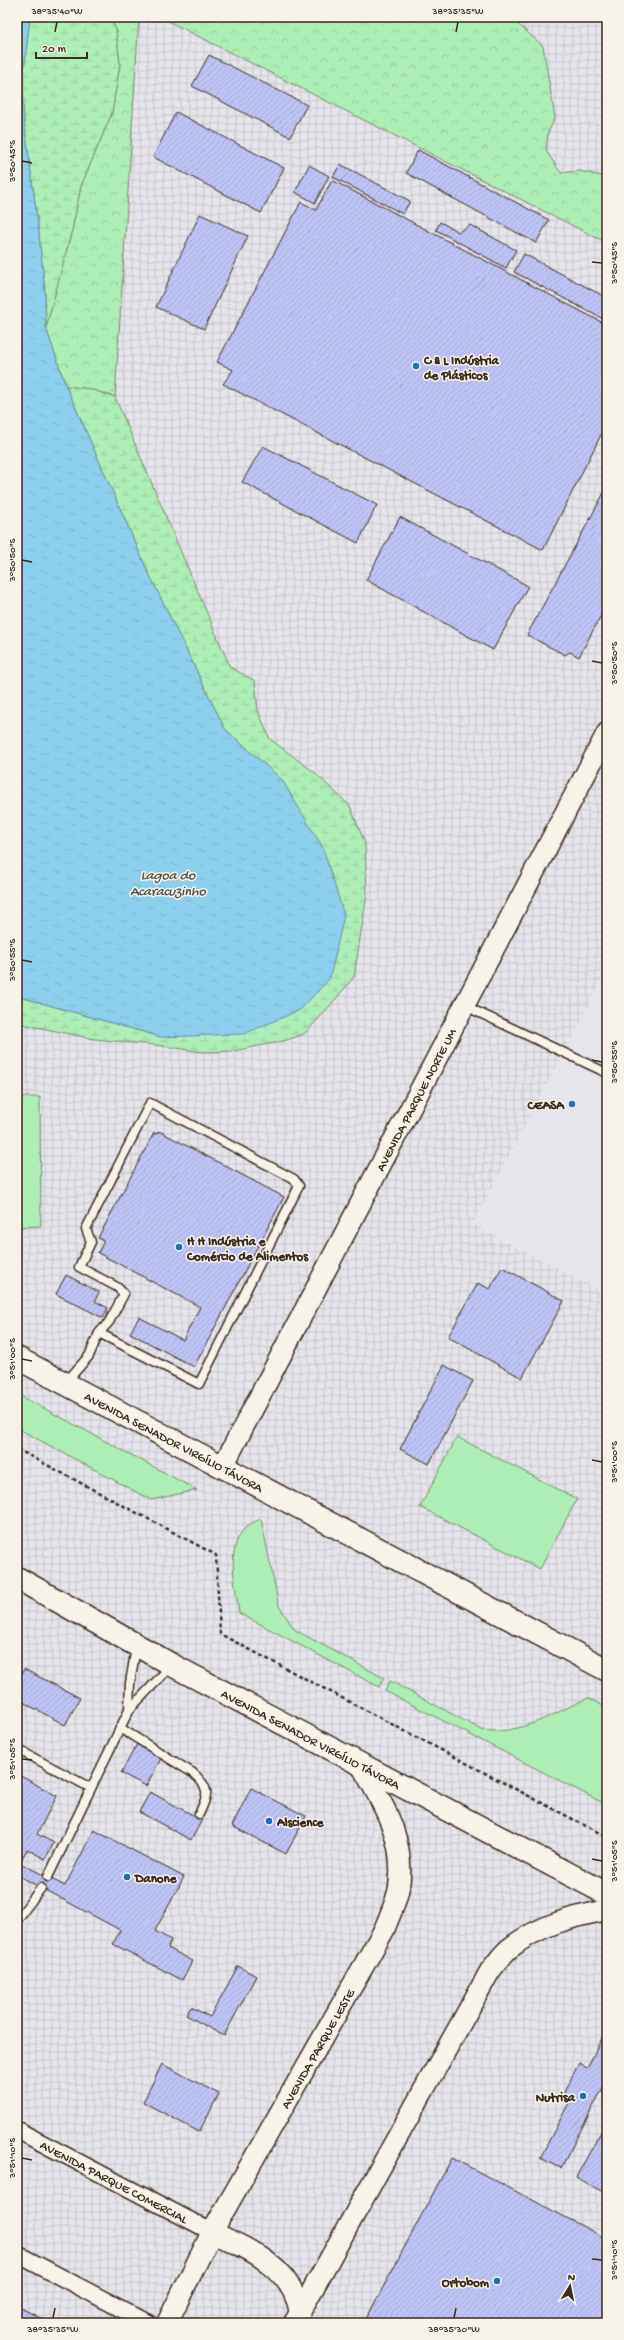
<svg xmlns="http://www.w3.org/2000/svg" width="624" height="2340" viewBox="0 0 624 2340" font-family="'Gochi Hand',sans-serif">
<defs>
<pattern id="industrial-grid" width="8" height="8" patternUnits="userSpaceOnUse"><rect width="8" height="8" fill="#e6e5ec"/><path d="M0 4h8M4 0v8" fill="none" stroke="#c6c5ca"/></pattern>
<pattern id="forest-crowns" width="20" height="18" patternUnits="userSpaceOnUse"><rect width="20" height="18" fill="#aeeeb7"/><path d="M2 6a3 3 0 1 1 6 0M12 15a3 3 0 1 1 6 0" fill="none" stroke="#97cc9d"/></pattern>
<pattern id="wetland-marsh" width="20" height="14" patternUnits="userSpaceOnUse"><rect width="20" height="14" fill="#aeeeb7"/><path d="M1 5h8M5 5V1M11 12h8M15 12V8" fill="none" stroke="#97cc9d"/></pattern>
<pattern id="water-ripples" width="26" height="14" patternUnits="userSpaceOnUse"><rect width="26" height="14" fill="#8ccfed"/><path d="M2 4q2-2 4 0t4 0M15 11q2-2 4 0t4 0" fill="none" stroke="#7ab2cb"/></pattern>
<pattern id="building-hatch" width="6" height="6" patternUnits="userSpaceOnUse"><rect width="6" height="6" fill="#bdc3f4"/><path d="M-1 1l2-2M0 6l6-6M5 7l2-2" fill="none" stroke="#a3a8d1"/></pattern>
</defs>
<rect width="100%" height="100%" fill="#f7f3e8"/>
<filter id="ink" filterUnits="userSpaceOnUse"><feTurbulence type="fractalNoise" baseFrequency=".025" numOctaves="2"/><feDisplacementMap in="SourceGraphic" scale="8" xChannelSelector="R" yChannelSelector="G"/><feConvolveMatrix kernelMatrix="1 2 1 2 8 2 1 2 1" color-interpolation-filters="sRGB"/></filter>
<g filter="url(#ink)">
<polygon fill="#e6e5ec" points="601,982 607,985 607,1294 473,1224"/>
<polygon fill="url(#industrial-grid)" points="17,17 607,17 607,985 601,983 473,1224 607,1294 607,2323 17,2323"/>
<g fill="#aeeeb7" stroke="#748c6a">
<polygon points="17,1097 40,1097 41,1226 17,1227"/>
<polygon points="17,1394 197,1490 151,1500 17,1428"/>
<polygon points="457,1437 577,1499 540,1569 420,1507"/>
<path d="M261,1519L279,1606L295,1630L384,1678L379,1687L239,1613C236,1587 225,1549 245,1528C249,1524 256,1521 261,1519Z"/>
<path d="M390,1681L482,1730C520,1736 554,1713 588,1698L607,1708V1805L385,1691Z"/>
</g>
<g fill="url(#forest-crowns)" stroke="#748c6a">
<polygon points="110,17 139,17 115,397 89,389 66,386 46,328 72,230 81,186 112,113 120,63 116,30"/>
<polygon points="160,17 510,17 543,46 555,118 548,133 546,151 561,173 579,171 607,177 607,243"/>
</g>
<g fill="url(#wetland-marsh)" stroke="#748c6a">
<polygon points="30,17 110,17 116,30 120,64 112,113 81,186 72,230 46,328 45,292 38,225 23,113 23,78"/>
<polygon points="66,386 89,389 115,397 230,667 255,681 258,711 270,739 314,772 350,806 365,843 367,894 354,977 323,1014 304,1034 284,1041 233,1051 203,1052 156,1045 94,1039 17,1023 17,996 161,1037 282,780 225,729 149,574"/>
</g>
<polygon fill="url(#water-ripples)" stroke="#6c8d9a" points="17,17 30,17 23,78 23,113 38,225 45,292 46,328 66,386 149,574 225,729 282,780 323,848 344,915 330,978 300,1010 244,1034 161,1037 17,996"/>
<g fill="url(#building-hatch)" stroke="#3b2a1e">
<polygon points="209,55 307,105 290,137 192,86"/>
<polygon points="176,112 284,168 261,213 153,157"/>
<polygon points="418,150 549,220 536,243 406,173"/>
<polygon points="340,164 410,201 403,214 333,177"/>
<polygon points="309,165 329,176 315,203 295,192"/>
<polygon points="332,180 607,325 607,423 543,550 223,384 233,370 217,362 301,202 316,210"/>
<polygon points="200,214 248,236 204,329 156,307"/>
<polygon points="440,222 459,232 470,225 516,250 506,268 436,230"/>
<polygon points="524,254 607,298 607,321 514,272"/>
<polygon points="263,446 377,505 358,543 242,482"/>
<polygon points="606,489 607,604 579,657 570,652 565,655 527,635"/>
<polygon points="400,517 528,586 493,650 366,580"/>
<polygon points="159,1131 284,1197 194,1367 130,1333 139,1317 183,1340 200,1307 98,1253 104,1241 98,1238 154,1133 157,1134"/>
<polygon points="502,1267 564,1301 522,1378 448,1337 478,1283 490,1289"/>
<polygon points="66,1275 99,1292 95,1301 108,1308 103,1318 56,1294"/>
<polygon points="444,1365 473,1381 429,1464 400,1449"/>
<polygon points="24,1669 80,1698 65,1725 17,1699 17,1682"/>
<polygon points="137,1744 162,1757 146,1786 121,1773"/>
<polygon points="17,1774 57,1796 37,1834 54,1843 45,1859 27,1849 20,1863 65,1886 94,1830 184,1877 155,1931 171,1940 168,1948 193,1961 182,1980 113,1944 120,1930 17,1875"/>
<polygon points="251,1788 306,1816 286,1854 232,1826"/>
<polygon points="150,1792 202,1820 191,1840 139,1812"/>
<polygon points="238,1966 256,1976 224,2036 186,2015 191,2007 210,2017"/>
<polygon points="607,2028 607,2080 561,2168 540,2158 571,2099 563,2094 579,2063 587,2068"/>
<polygon points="162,2064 219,2094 199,2132 143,2102"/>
<polygon points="607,2121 607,2183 603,2192 576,2177"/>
<polygon points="452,2158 607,2239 607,2323 364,2323"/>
<polygon points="17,2306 50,2323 17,2323"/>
</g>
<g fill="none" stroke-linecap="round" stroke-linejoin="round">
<g stroke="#3b2a1e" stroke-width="11">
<g id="service">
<polyline points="465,1006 607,1073"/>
<polyline points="66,1382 89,1356 99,1333 109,1322 124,1294 117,1287 79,1267 91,1242 86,1229 150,1103 294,1179 299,1186 199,1384 99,1333"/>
<polyline points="129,1710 130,1683 136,1647"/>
<path d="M120,1728L193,1773C210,1788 209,1794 199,1814"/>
<polyline points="17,1749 91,1788"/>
<polyline points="48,1877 129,1710 171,1666"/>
<polyline points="17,1920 41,1888"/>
</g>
</g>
<g stroke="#3b2a1e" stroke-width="19">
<g id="minor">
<path id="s1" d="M17,2130L212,2232"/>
<polyline points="17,2254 148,2323"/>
</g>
</g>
<g stroke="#3b2a1e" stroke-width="23">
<g id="tertiary">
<path id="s2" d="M223,1466L607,733"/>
<path d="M212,2232C249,2249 293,2268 300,2313"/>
<path id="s3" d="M167,2323L212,2232L384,1930C389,1917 397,1901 399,1887C406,1840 383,1804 361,1765"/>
<path d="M294,2323L490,1971C496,1964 502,1954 510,1948C539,1925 572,1917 607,1910"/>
</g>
</g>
<g stroke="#3b2a1e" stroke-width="25">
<g id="secondary">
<path id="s4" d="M17,1358L607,1670"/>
<path id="s5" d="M17,1578L172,1665L607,1894"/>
</g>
</g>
<polyline stroke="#3b2a1e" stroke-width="2.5" stroke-dasharray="4 3" stroke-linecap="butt" points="17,1449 216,1555 220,1634 607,1837"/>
<use href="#service" stroke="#f7f3e8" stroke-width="8"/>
<use href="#minor" stroke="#f7f3e8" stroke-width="16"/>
<use href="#tertiary" stroke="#f7f3e8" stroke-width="20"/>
<use href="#secondary" stroke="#f7f3e8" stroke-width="22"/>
</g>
</g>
<path fill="none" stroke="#3b2a1e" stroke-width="1.5" d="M55,32L57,22M456,32L458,22M22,161L32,163M592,262L602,263M22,560L32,562M592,661L602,663M22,960L32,962M592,1060L602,1062M22,1359L32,1361M592,1460L602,1462M22,1759L32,1760M592,1859L602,1861M22,2158L32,2160M592,2259L602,2260M53,2318L55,2308M454,2318L456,2308"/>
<g fill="#1f6fb2" stroke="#f7f3e8" stroke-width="1.5">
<circle cx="416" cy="366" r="4"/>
<circle cx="572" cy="1104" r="4"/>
<circle cx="179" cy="1247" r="4"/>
<circle cx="269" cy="1821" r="4"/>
<circle cx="127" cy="1877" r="4"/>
<circle cx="583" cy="2096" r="4"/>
<circle cx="497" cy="2281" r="4"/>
</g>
<g text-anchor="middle" stroke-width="3" stroke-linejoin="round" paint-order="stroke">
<g font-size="13" font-weight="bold" fill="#3b2a1e" stroke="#f7f3e8" text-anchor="start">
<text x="424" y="364">C &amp; L Indústria<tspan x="424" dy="15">de Plásticos</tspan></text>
<text x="564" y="1109" text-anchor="end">CEASA</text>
<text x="187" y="1245">H H Indústria e<tspan x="187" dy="15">Comércio de Alimentos</tspan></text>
<text x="277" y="1826">Alscience</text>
<text x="135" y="1882">Danone</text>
<text x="575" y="2101" text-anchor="end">Nutrisa</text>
<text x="489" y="2286" text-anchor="end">Ortobom</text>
</g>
<g font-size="13" fill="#3b2a1e" stroke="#f7f3e8">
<text dy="5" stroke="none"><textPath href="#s2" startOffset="414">AVENIDA PARQUE NORTE UM</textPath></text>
<text dy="5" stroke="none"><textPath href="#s4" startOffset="178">AVENIDA SENADOR VIRGÍLIO TÁVORA</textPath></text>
<text dy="5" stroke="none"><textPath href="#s5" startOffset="335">AVENIDA SENADOR VIRGÍLIO TÁVORA</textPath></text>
<text dy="5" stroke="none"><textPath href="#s3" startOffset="313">AVENIDA PARQUE LESTE</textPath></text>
<text dy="5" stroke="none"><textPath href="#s1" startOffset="110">AVENIDA PARQUE COMERCIAL</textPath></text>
</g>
<g font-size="14" font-style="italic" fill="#4f5352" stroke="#f7f3e8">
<text x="168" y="879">Lagoa do<tspan x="168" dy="16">Acaracuzinho</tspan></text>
</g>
</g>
<rect width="624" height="2340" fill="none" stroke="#f7f3e8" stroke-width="44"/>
<g transform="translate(570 2286) rotate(10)" stroke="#f7f3e8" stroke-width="3" paint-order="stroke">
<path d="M0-3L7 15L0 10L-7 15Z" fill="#3b2a1e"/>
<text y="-6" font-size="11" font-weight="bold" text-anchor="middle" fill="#3b2a1e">N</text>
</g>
<path d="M36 52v6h51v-6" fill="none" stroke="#3b2a1e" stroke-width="2"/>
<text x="42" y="52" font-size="12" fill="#3b2a1e" stroke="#f7f3e8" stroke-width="3" paint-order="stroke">20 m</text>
<rect x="22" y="22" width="580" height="2296" fill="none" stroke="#3b2a1e" stroke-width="1.5"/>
<g font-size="10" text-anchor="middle" fill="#3b2a1e">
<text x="57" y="14">38°35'40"W</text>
<text x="458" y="14">38°35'35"W</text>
<text transform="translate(11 161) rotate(-90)" y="4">3°50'45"S</text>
<text transform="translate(613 263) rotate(-90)" y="4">3°50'45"S</text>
<text transform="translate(11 560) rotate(-90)" y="4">3°50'50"S</text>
<text transform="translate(613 663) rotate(-90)" y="4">3°50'50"S</text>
<text transform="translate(11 960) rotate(-90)" y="4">3°50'55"S</text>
<text transform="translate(613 1062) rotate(-90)" y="4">3°50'55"S</text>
<text transform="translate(11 1359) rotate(-90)" y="4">3°51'00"S</text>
<text transform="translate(613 1462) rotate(-90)" y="4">3°51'00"S</text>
<text transform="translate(11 1759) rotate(-90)" y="4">3°51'05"S</text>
<text transform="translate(613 1861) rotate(-90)" y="4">3°51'05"S</text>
<text transform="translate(11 2158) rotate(-90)" y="4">3°51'10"S</text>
<text transform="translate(613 2260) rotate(-90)" y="4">3°51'10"S</text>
<text x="53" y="2332">38°35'35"W</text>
<text x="454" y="2332">38°35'30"W</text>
</g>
</svg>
